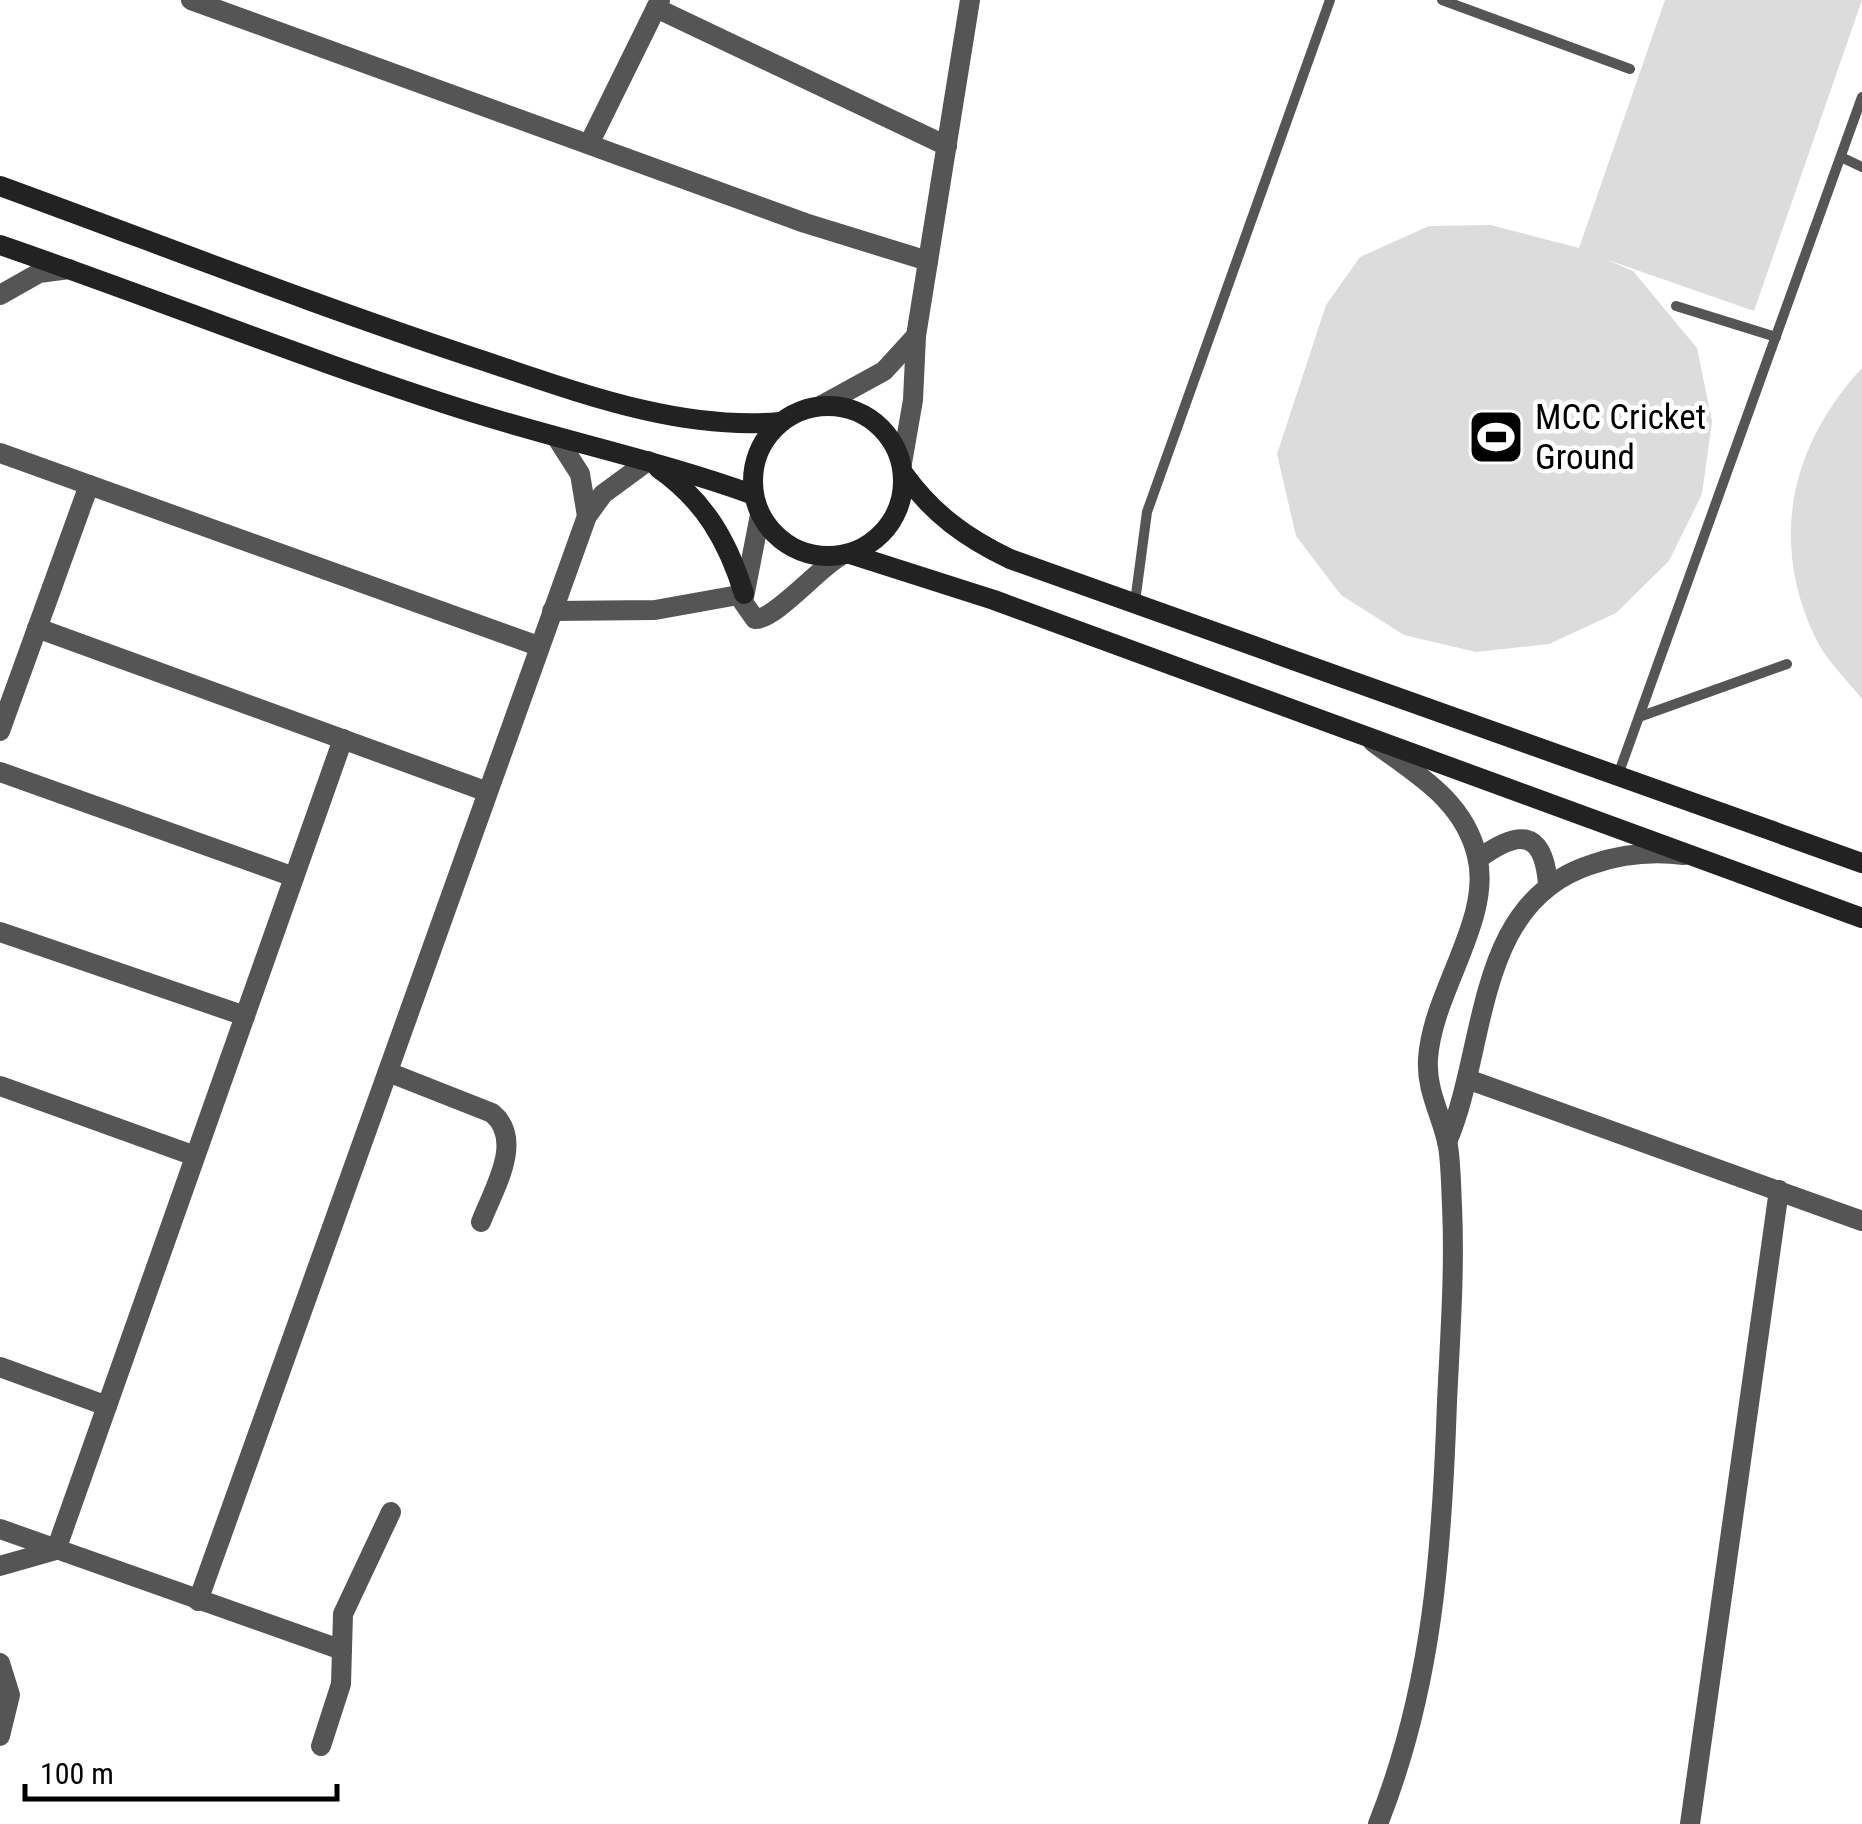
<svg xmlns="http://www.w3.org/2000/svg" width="1862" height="1824" viewBox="0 0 1862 1824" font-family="'Roboto Condensed',sans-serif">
<rect width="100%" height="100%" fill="#fff"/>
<g fill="#dcdcdc">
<polygon points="1665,0 1862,0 1754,311 1605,259 1633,271 1697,348 1712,421 1702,494 1669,561 1616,613 1549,644 1476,652 1404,635 1341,595 1296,536 1277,454 1326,305 1360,257 1429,226 1491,225 1579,248"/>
<path d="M1862,368V699C1847,680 1825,659 1815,637C1769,540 1791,445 1862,368Z"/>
</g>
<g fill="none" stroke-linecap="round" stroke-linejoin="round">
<g stroke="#555" stroke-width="10">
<polyline points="1442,0 1630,69"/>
<polyline points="1841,157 1862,167"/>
<polyline points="1676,306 1776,337"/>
<polyline points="1135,602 1147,512 1330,0"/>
<polyline points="1639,717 1787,664"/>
<polyline points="1618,775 1862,97"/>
</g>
<g stroke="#555" stroke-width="20">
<polyline points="191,0 805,223 928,261"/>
<polyline points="656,8 947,146"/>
<polyline points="589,144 660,0"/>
<polyline points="0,295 39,273 69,269"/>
<polyline points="822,405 884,371 916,336"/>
<polyline points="557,438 580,474 587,516"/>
<polyline points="0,453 538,646"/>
<polyline points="902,463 913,400 916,336 970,0"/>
<path d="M760,515L743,602L755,619C774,620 817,570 839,557"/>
<polyline points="552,611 655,610 744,594"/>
<polyline points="37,628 485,791"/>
<polyline points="0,731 89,485"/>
<path d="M1373,742C1416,774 1464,800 1477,856C1493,919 1432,992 1428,1059C1426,1092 1442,1115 1448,1146C1451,1165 1451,1186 1452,1206C1455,1271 1450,1337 1447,1402C1442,1549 1433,1686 1378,1824"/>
<polyline points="0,772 294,877"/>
<path d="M1478,859C1517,831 1543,827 1548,884"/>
<polyline points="0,932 245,1016"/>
<path d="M388,1072L492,1113C525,1140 493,1190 481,1222"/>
<polyline points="1467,1079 1862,1221"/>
<polyline points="0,1086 195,1156"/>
<path d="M1447,1142C1488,1047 1473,901 1593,864C1622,854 1653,851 1684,855"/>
<polyline points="0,1367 107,1406"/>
<polyline points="0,1529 342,1650"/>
<polyline points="0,1566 56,1550 343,739"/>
<polyline points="198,1601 587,516 603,494 648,461"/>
<polyline points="0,1663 10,1695 0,1736"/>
<polyline points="321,1746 341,1684 343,1614 391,1512"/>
<polyline points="1690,1824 1779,1190"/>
</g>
<g stroke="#222" stroke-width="20">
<path d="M0,186C159,244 317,306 478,359C575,391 677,431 780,422"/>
<path d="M0,245C157,299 310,361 468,411C563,441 660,461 754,495"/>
<circle cx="828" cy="481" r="75"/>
<path d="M658,468C704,500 728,541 744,594"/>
<path d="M904,474C933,514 966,538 1010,559L1862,863"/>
<polyline points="850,554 994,600 1862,918"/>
</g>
</g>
<defs>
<g id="stadium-square" transform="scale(2.875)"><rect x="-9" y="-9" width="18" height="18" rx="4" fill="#000" stroke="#fff"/><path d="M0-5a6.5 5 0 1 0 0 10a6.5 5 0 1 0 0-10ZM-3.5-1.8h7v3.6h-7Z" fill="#fff"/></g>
</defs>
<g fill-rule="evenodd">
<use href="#stadium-square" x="1496" y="437"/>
</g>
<g text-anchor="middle" stroke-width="9" stroke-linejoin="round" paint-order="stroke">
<g font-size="35" fill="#000" stroke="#fff" text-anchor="start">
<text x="1535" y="429">MCC Cricket<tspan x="1535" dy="40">Ground</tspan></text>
</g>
</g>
<path d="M25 1784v15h312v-15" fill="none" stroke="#000000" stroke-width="5"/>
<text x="40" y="1784" font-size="30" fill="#000000" stroke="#ffffff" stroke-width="8" paint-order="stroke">100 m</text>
</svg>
